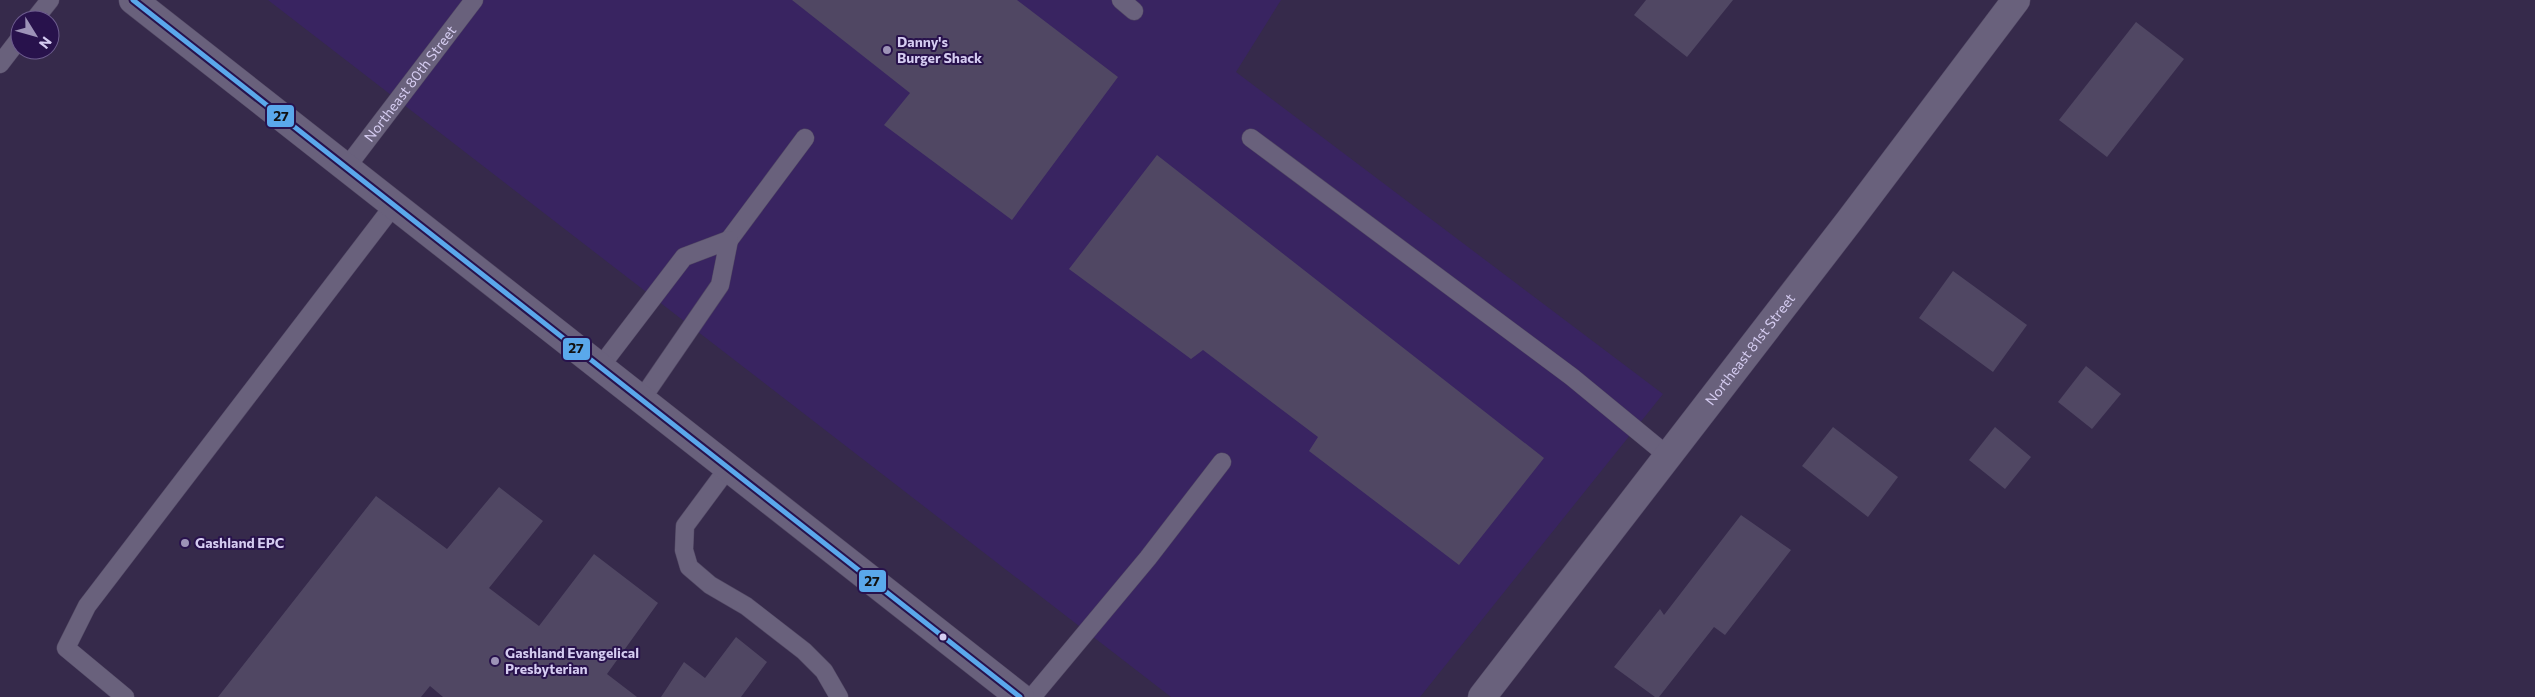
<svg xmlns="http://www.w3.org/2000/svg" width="2535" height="697" viewBox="0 0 2535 697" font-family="Commissioner,sans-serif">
<rect width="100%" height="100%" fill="#362a4b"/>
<polygon fill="#392461" points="268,0 1281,0 1236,72 1663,394 1420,697 1171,697"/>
<g fill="#504763">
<polygon points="792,0 1017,0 1118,77 1012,220 884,125 910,93"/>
<polygon points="1646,0 1733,0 1687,57 1634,15"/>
<polygon points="2136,22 2184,59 2107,157 2059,120"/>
<polygon points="1157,155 1544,458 1459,565 1309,451 1318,437 1203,350 1191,359 1069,269"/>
<polygon points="1953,271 2027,325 1993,372 1919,318"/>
<polygon points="2086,366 2121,394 2092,429 2058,402"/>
<polygon points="1833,427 1898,477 1868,517 1802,466"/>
<polygon points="1995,427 2031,457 2005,489 1969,460"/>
<polygon points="499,487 543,521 489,588 539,626 594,554 658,603 607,674 637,697 443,697 430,686 421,697 218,697 376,496 447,549"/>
<polygon points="1741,515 1791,550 1725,635 1714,627 1659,697 1655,697 1614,667 1660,609 1664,615"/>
<polygon points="736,637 767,662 741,697 661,697 684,662 705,678"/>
</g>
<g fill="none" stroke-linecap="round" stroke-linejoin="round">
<g stroke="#524864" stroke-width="19">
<g id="lane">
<polyline points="1121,0 1134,11"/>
<polyline points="34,20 50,0"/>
<polyline points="0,64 20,38"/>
<polyline points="1251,138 1572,377 1668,456"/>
<path id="s1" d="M346,168L474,0"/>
<polyline points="729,240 805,138"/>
<polyline points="600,367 684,257 729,240 720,285 641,400"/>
<polyline points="728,468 685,526 684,550 689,567 710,585 746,606 804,651 824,671 839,697"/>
<polyline points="125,697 66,648 87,606 394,205"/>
<polyline points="1032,697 1148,558 1222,462"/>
</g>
</g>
<g stroke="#524864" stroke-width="29">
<g id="street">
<path id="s2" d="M1482,697L1850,220L2016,0"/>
</g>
</g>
<g stroke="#524864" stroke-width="29">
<polyline id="secondary" points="133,0 1020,697"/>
</g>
<use href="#lane" stroke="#69617c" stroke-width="18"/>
<use href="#street" stroke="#69617c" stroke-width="28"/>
<use href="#secondary" stroke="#69617c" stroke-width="28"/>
<g stroke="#28124c" stroke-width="9">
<polyline id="bus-1" points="133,0 1020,697"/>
</g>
<use href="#bus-1" stroke="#5aa8eb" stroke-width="5"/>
</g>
<g fill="#9d93b7" stroke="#28124c" stroke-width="2">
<circle cx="887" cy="50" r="5"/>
<circle cx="185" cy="543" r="5"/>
<circle cx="495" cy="661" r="5"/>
</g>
<circle fill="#d5ccf1" stroke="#28124c" stroke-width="2" cx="943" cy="637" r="4.5"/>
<g text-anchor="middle" stroke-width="4" stroke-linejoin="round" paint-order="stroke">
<g font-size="14" font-weight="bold" fill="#d5ccf1" stroke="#28124c" text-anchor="start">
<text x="897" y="47">Danny's<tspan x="897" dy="16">Burger Shack</tspan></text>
<text x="195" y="548">Gashland EPC</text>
<text x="505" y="658">Gashland Evangelical<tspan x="505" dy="16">Presbyterian</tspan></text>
</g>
<g font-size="14" fill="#d5ccf1" stroke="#28124c">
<text dy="5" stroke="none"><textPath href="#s1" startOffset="106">Northeast 80th Street</textPath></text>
<text dy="5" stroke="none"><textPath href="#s2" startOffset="439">Northeast 81st Street</textPath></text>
</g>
</g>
<g stroke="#28124c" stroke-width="2">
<rect x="266" y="104" width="29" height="24" rx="5" fill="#5aa8eb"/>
<rect x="562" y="337" width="29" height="24" rx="5" fill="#5aa8eb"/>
<rect x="858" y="569" width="29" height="24" rx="5" fill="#5aa8eb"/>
</g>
<g font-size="14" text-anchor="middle" font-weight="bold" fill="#111">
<text x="281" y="121">27</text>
<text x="576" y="353">27</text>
<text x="872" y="586">27</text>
</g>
<g transform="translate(35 35) rotate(127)"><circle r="24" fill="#28124c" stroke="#6d5c8e"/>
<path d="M0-4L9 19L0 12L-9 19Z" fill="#9d93b7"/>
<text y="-8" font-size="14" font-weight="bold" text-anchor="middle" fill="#d5ccf1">N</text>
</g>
</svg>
